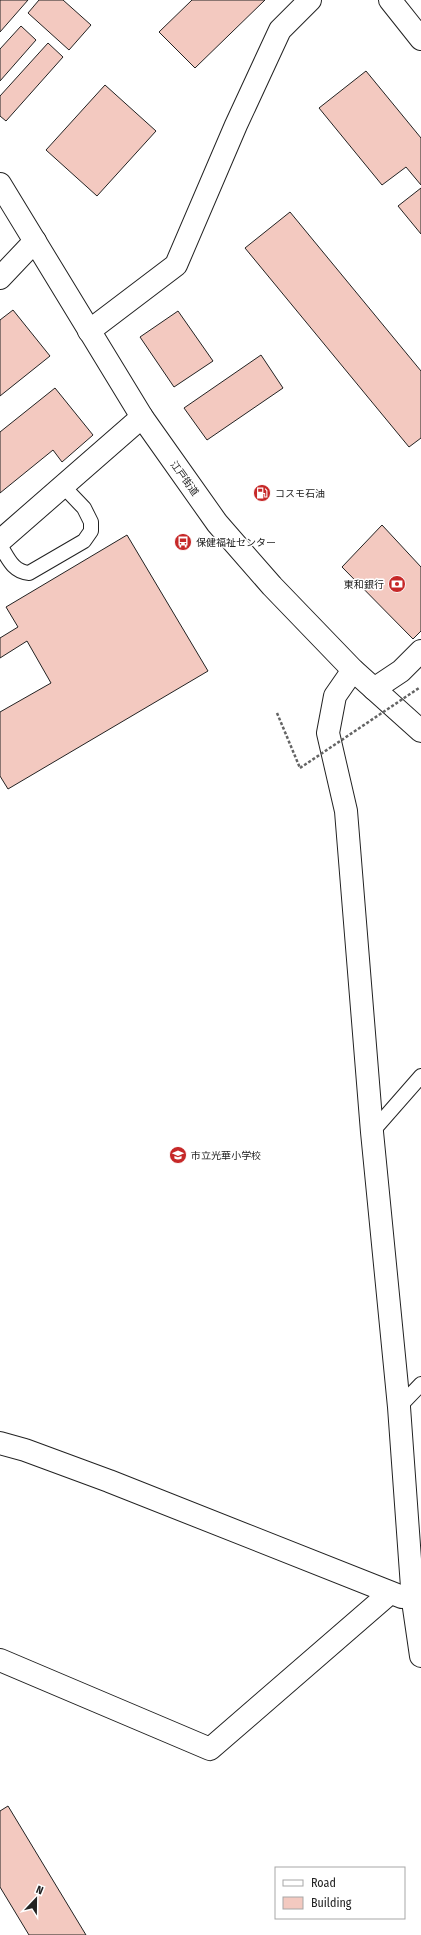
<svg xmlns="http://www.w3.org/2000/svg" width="421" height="1935" viewBox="0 0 421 1935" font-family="'Fira Sans Condensed','Noto Sans JP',sans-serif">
<rect width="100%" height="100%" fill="#fff"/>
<g fill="#f3c9c0" stroke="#222">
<polygon points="0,0 28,0 0,32"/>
<polygon points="39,0 63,0 91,25 69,50 28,13"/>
<polygon points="192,0 265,0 195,68 159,32"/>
<polygon points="21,26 36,40 0,81 0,49"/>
<polygon points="48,43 63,57 6,121 0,116 0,96"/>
<polygon points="366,71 421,138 421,185 406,167 382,185 319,108"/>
<polygon points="105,85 156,131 97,196 46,150"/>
<polygon points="421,188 421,234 398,206"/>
<polygon points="290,212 421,371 421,438 409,447 245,248"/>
<polygon points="13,310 50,356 0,396 0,320"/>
<polygon points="178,311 213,361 174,387 140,337"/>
<polygon points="261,355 283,388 207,440 184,408"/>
<polygon points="55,388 93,435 62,462 53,450 0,493 0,432"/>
<polygon points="382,525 421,567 421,631 413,639 342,567"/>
<polygon points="127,535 208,671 8,789 0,776 0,712 51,683 27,641 0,658 0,638 18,627 6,607"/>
<polygon points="8,1806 86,1935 29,1935 0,1887 0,1811"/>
</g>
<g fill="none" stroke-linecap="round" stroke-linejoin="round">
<g stroke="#222" stroke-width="16">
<g id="service">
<path d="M0,545C8,558 13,572 29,573L84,541L91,531V522L84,508L63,486"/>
<polyline points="372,1132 421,1076"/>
<polyline points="399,1407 421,1384"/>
</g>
</g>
<g stroke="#222" stroke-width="24">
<g id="minor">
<polyline points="390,0 421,39"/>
<polyline points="0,278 35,241"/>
<polyline points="89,331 176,265 236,125 280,30 310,0"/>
<polyline points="0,541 142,417"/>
<polyline points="374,689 401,671 421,651"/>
<polyline points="0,1443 25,1450 109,1481 402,1597"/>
<polyline points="0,1660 210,1749 390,1593"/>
</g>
</g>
<g stroke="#222" stroke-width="24">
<g id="tertiary">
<polyline points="0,184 142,417 217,523 272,586 353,670 421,731"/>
<polyline points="353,670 335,696 328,733 346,811 372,1132 399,1407 413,1601 421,1656"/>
</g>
</g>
<polyline stroke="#646464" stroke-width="2.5" stroke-dasharray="3 2" stroke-linecap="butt" points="277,713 300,768"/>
<use href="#service" stroke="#fff" stroke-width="14"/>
<use href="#minor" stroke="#fff" stroke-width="22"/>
<use href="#tertiary" stroke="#fff" stroke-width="22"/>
<polyline stroke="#646464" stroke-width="2.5" stroke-dasharray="3 2" stroke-linecap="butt" points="300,768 419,688"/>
</g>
<defs>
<g id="fuel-disc" transform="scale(0.9)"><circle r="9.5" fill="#c62828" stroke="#fff"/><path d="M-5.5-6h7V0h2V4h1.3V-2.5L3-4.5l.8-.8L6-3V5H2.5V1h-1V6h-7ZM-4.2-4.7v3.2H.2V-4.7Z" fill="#fff"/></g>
<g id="bus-disc" transform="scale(0.9)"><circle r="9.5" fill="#c62828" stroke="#fff"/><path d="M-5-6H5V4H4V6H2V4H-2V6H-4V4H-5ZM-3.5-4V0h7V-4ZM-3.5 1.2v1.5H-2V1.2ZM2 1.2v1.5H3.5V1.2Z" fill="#fff"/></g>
<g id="bank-disc" transform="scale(0.9)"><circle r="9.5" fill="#c62828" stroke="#fff"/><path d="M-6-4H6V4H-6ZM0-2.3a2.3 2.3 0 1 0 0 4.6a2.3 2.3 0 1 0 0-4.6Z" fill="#fff"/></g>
<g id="school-disc" transform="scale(0.9)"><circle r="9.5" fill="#c62828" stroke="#fff"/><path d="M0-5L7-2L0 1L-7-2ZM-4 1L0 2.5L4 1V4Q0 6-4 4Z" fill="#fff"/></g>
</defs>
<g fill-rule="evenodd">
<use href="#fuel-disc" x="262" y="493"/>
<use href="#bus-disc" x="183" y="542"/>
<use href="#bank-disc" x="397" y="584"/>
<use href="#school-disc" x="178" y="1155"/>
</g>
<g text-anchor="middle" stroke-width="3" stroke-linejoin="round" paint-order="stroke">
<g font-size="10" fill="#222" stroke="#fff">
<text transform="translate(185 478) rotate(54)" y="4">江戸街道</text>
</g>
<g font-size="10" fill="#222" stroke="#fff" text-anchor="start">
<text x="275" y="497">コスモ石油</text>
<text x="196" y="546">保健福祉センター</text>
<text x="384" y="588" text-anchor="end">東和銀行</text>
<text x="191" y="1159">市立光華小学校</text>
</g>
</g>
<rect x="275" y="1867" width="130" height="52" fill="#ffffff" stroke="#a7a7a7"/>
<rect x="283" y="1880" width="20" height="6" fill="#ffffff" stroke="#a7a7a7"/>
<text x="311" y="1887" font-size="12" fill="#222222">Road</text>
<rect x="283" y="1897" width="20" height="12" fill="#f3c9c0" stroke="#a7a7a7"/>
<text x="311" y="1907" font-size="12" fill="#222222">Building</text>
<g transform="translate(36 1899) rotate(22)" stroke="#ffffff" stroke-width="3" paint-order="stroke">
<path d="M0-3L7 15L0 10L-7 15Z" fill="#222222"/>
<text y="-6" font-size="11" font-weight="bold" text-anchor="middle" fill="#222222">N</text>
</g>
</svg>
